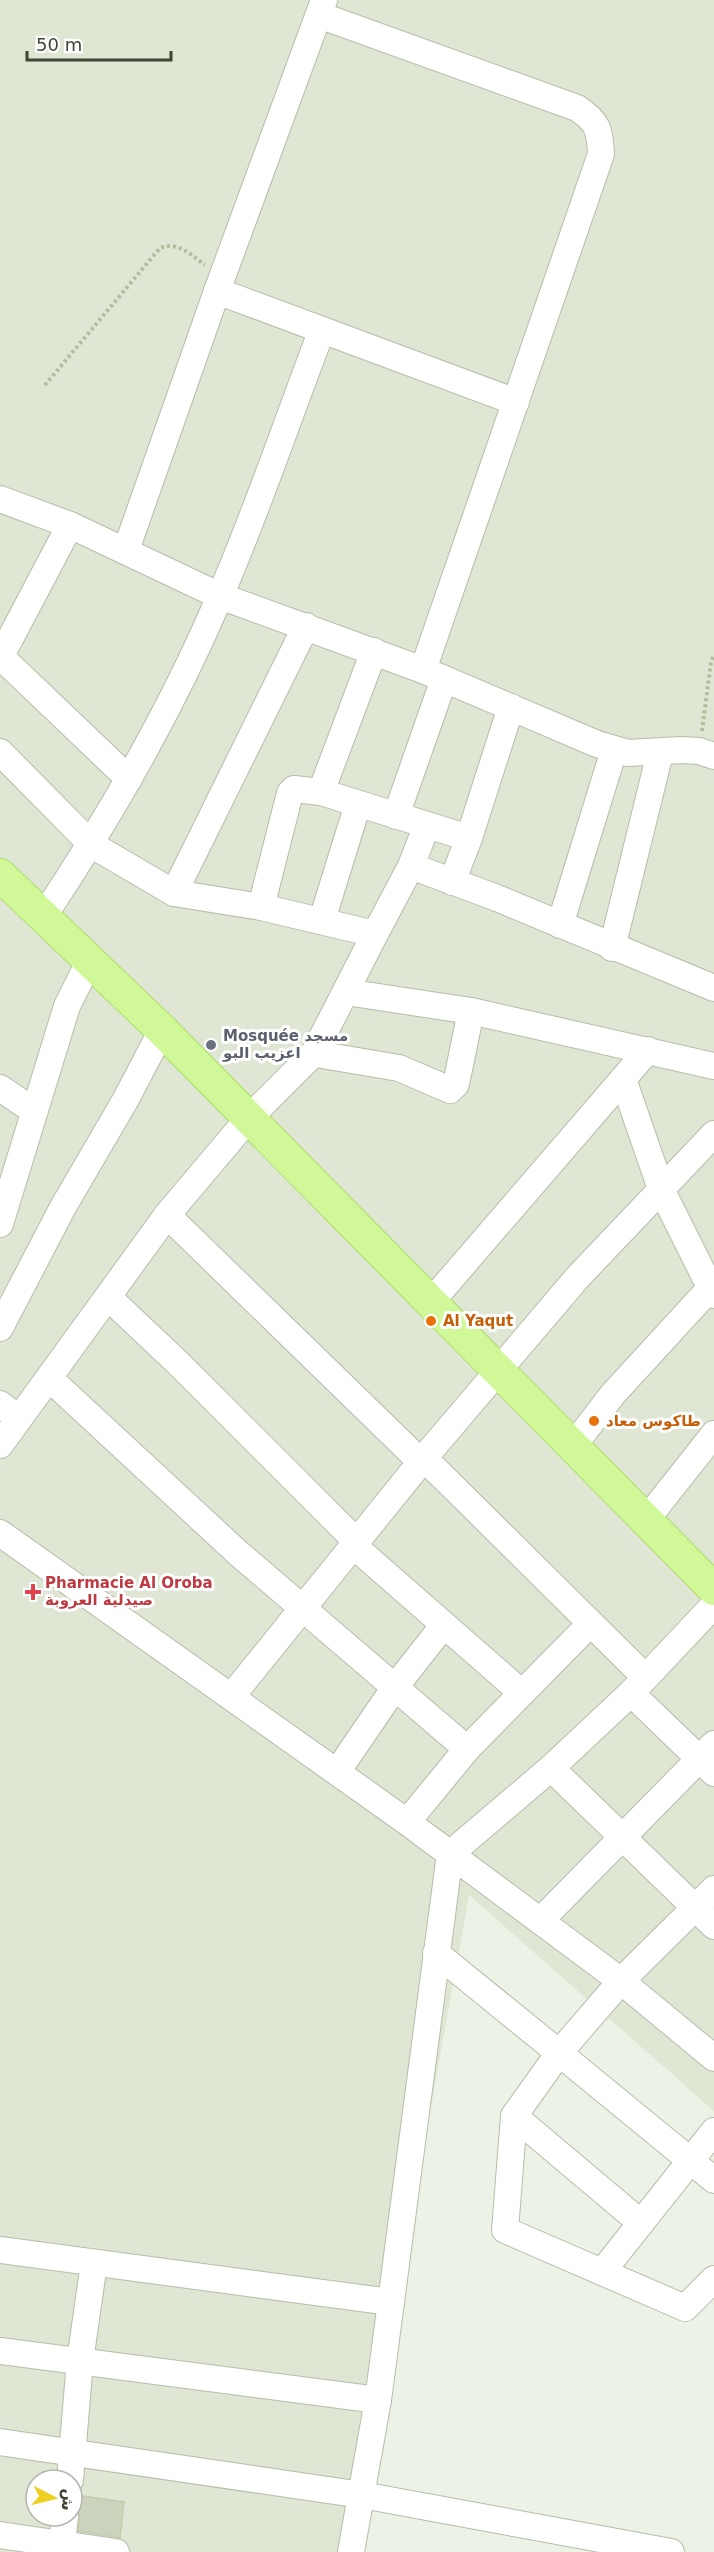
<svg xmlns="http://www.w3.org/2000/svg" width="714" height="2552" viewBox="0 0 714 2552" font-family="'DejaVu Sans',Vazirmatn,sans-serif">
<rect width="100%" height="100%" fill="#edf2e6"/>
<path fill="#dfe6d4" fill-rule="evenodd" d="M0,0H714V2111L469,1895L351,2552H0ZM36,2480H72V2516H36Z"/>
<polygon fill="#ccd3bc" stroke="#c4cdaf" stroke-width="1.5" points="76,2495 124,2502 120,2538 78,2531 80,2517 74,2504"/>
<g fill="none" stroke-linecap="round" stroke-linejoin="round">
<g stroke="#b6bda9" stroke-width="28">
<g id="minor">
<path d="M319,15L577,108C598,122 600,130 601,154L423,670"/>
<polyline points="217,291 516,402"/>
<polyline points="0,499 70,525 220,596 423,670 597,744 628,753 681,750 699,751 714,756"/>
<polyline points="126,550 217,291 324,0"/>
<polyline points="0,656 129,779"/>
<polyline points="1,656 70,525"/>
<polyline points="0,752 92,845 174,893 261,907 375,934 314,1053 248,1119 167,1215 0,1445"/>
<polyline points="321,792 469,838"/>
<polyline points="396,816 444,679"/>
<polyline points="411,866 427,825"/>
<polyline points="452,882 469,838 511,707"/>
<polyline points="174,893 306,626"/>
<polyline points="261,907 290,793 294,789 321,792 374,651"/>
<path d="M43,917C111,815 172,709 220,596C258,509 288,418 322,330"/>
<polyline points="322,920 358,804"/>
<polyline points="560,925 614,750"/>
<polyline points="375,934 411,866 497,898 714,988"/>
<polyline points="612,948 660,753"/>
<polyline points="346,992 471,1011"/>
<polyline points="322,1055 399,1068 450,1090 456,1084 471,1011 714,1066"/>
<polyline points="623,1079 661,1189 714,1295"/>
<polyline points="0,1088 34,1111"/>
<polyline points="167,1215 421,1462"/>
<polyline points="0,1224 67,1006 89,962"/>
<polyline points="108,1297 177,1362 357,1542"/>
<polyline points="430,1303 648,1050"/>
<polyline points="0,1328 63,1207 126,1099 162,1030"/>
<polyline points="49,1378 238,1553 467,1749"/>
<polyline points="0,1404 19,1419"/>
<polyline points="573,1446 613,1394 714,1284"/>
<polyline points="646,1520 714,1434"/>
<polyline points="0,1533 407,1822 621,1981 714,2058"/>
<polyline points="354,1546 522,1693"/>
<polyline points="645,1677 424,1458 577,1278 714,1134"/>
<polyline points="631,1693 714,1773"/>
<polyline points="231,1697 424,1458"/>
<polyline points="551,1768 714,1926"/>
<polyline points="337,1772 395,1687 443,1626"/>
<polyline points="407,1822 467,1749 590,1624"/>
<polyline points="540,1921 714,1744"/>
<polyline points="436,1953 559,2053 621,1981 714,1889"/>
<polyline points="514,2116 641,2223"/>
<polyline points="714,2180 559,2053 514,2116 505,2230 685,2308 714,2279"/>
<polyline points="0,2250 391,2302 450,1854 551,1768 631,1693 714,1605"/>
<polyline points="602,2272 714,2131"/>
<polyline points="0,2351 378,2400"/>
<polyline points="0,2442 362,2495 671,2552"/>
<polyline points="70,2480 80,2361 94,2263"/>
<polyline points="0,2535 116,2552"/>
<polyline points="61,2552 65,2516"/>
<polyline points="351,2552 378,2400 391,2302"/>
</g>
</g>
<g stroke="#aedd69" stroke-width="34">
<polyline id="major" points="0,875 162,1030 714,1589"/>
</g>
<g stroke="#b1be9b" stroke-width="4" stroke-dasharray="3 3" stroke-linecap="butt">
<path d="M45,385L160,248C178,241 191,255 205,265"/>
<polyline points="702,731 711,662 714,655"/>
</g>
<use href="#minor" stroke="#fff" stroke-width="26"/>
<use href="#major" stroke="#d0f898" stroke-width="32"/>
</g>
<circle fill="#6b7280" stroke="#fff" stroke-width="2" cx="211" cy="1045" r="6"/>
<g fill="#e8710a" stroke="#fff" stroke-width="2">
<circle cx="431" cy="1321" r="6"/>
<circle cx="594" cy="1421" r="6"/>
</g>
<path fill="#e0444e" stroke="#fff" stroke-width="2" d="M30 1583h6v6h6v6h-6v6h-6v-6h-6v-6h6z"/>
<g text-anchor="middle" stroke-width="6" stroke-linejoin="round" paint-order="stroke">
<g font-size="15" font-weight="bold" fill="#5b616d" stroke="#fff" text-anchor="start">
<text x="223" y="1041">Mosquée مسجد<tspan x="223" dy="17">اعزيب البو</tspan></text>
</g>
<g font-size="15" font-weight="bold" fill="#c56008" stroke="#fff" text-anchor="start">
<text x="443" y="1326">Al Yaqut</text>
<text x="606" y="1426">طاكوس معاد</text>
</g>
<g font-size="15" font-weight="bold" fill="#be3a42" stroke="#fff" text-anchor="start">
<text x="45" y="1588">Pharmacie Al Oroba<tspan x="45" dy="17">صيدلية العروبة</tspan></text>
</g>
</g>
<g transform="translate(54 2498) rotate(97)"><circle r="28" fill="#ffffff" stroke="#b3b4ae" stroke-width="1.5"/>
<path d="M0-4.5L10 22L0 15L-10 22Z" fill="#eed021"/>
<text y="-9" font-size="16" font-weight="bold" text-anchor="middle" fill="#404435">ش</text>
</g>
<path d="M27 51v9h144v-9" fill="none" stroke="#404435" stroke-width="3"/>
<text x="36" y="51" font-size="18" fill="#404435" stroke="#ffffff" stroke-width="4.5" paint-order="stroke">50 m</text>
</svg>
